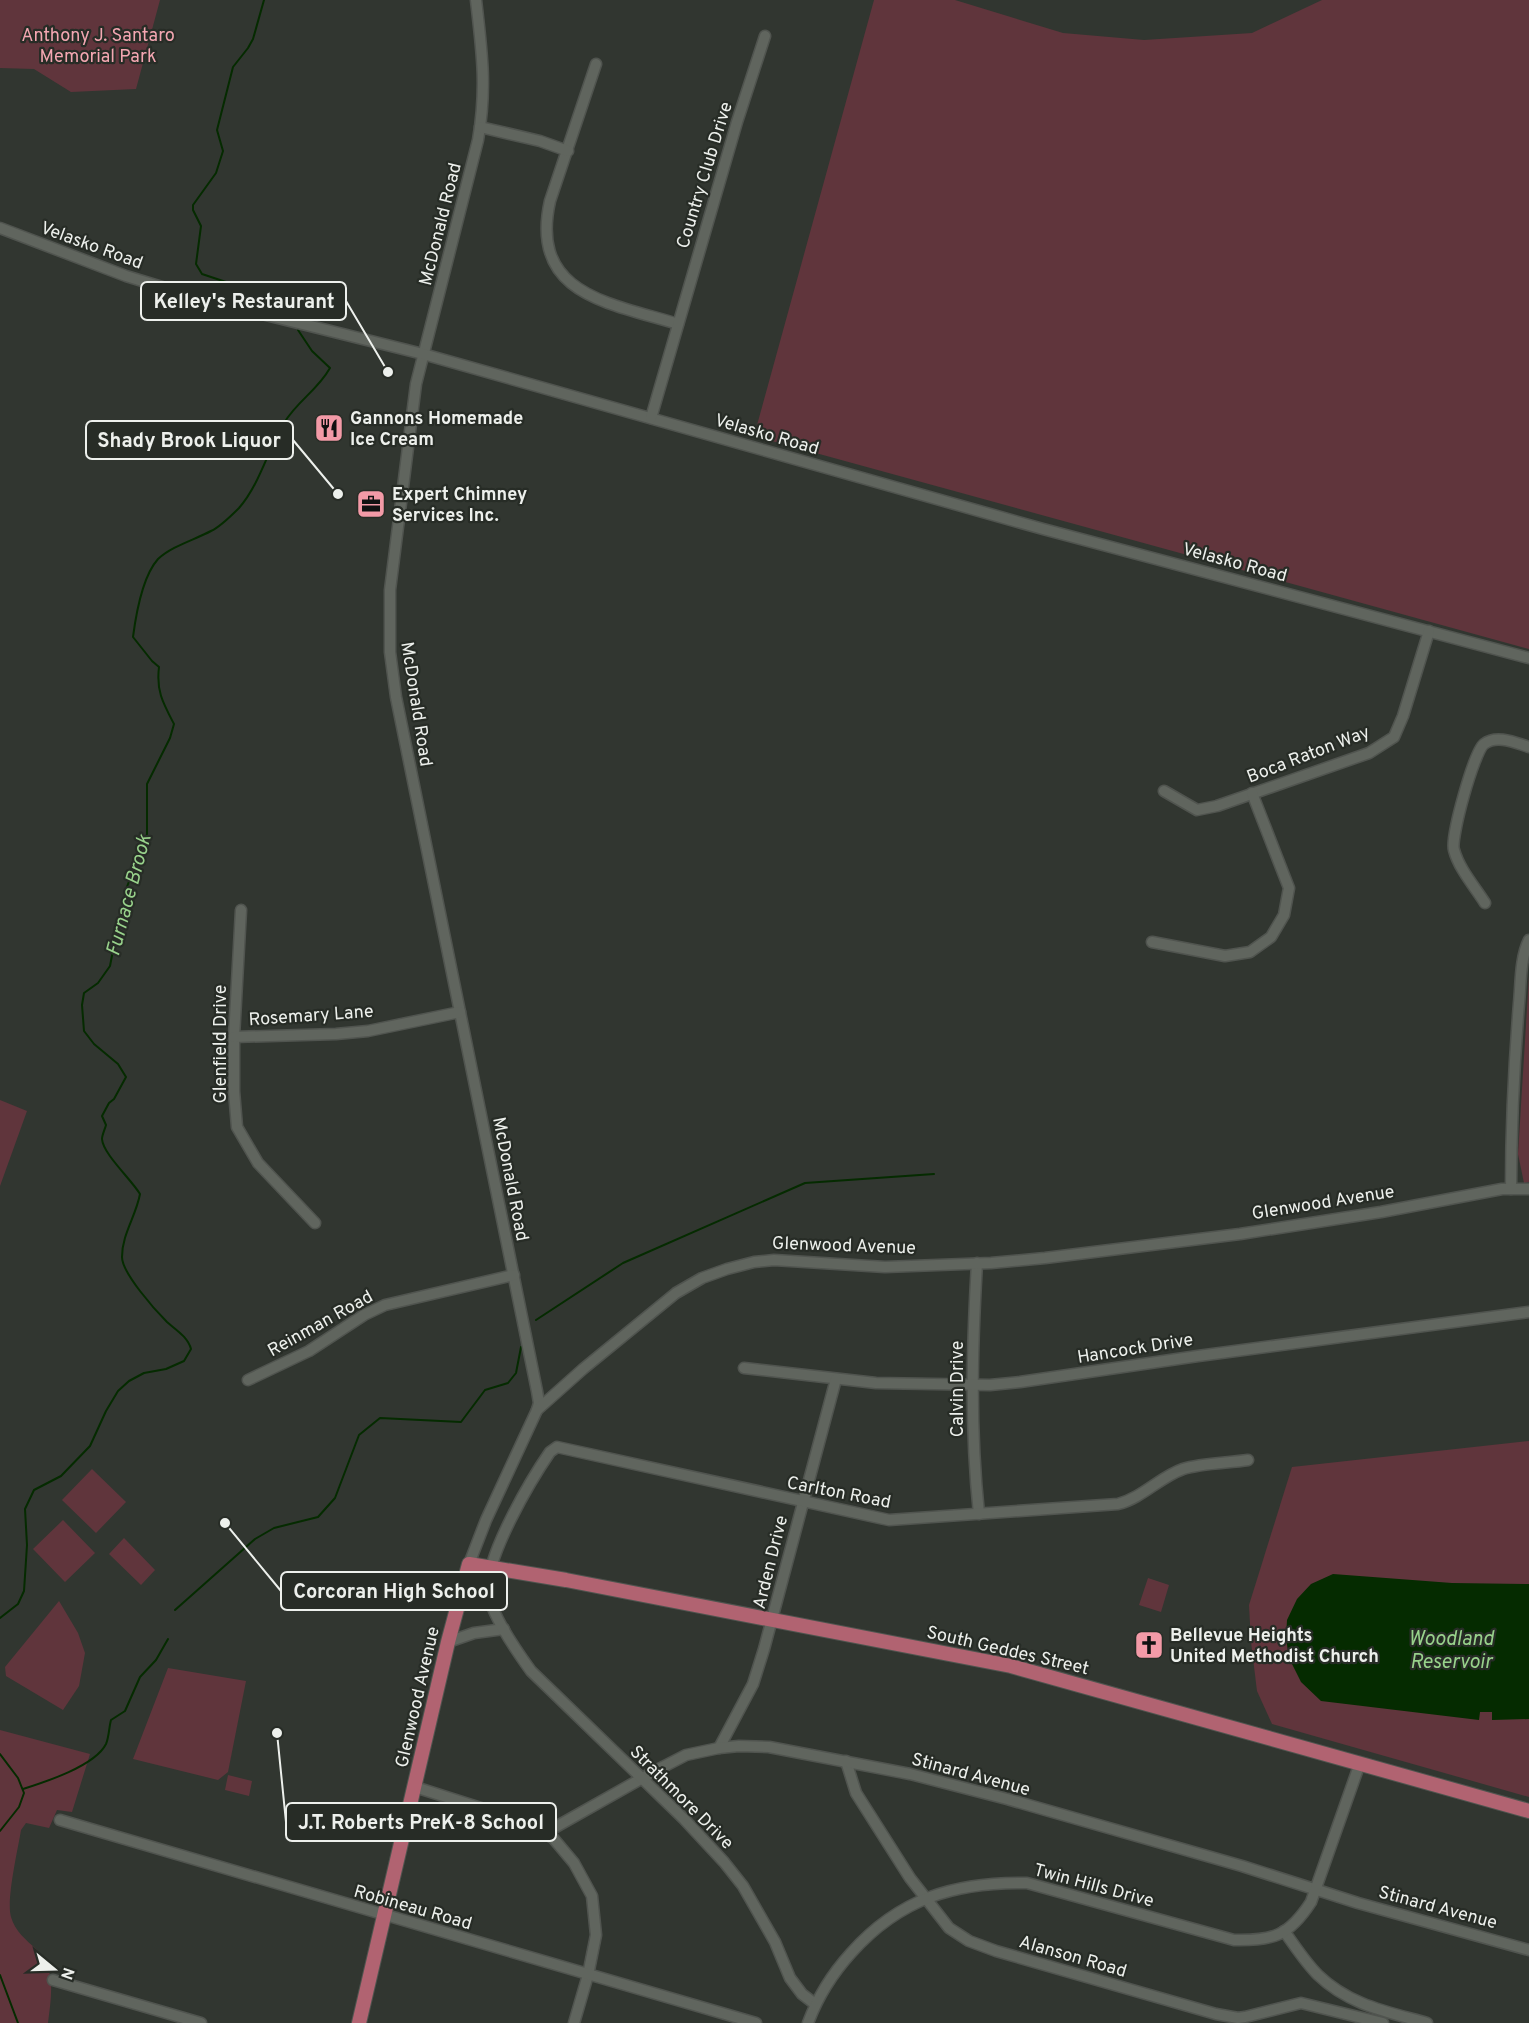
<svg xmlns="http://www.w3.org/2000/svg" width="1529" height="2023" viewBox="0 0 1529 2023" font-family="Overpass,sans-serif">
<rect width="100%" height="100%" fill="#313630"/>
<g fill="#60353c">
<polygon points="0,0 160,0 136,89 71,92 34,69 0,68"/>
<polygon points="874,0 955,0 1063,33 1144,40 1252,33 1322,0 1529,0 1529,649 754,436"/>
<polygon points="1529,976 1529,1182 1524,1183 1518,1154"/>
<polygon points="0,1100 27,1111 0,1186"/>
<polygon points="1529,1441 1529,1797 1272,1724 1257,1691 1251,1642 1249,1605 1292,1467"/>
<polygon points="92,1469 126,1502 96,1533 62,1500"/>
<polygon points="63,1520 95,1553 65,1582 33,1549"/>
<polygon points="124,1538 155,1570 141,1585 109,1554"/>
<polygon points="1148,1578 1169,1585 1161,1612 1139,1605"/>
<polygon points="59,1601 78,1633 85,1653 79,1686 63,1710 6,1676 5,1667"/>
<polygon points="168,1668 246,1681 228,1772 218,1780 133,1759"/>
<path d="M0,1730L90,1754L72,1812L57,1810L49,1828L26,1823L21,1830C18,1849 6,1900 11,1917C15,1931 26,1940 36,1949C57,1969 51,1997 48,2023H0Z"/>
<polygon points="228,1775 252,1781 249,1796 225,1790"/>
</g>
<polygon fill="#052b00" points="1333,1574 1452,1583 1529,1584 1529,1719 1492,1720 1492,1712 1480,1712 1479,1720 1321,1701 1301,1682 1289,1658 1286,1638 1287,1620 1297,1599 1311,1584"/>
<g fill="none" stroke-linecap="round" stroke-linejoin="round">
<g stroke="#052b00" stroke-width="2">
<polyline points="264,0 253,39 248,48 233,67 217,130 223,151 216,173 193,205 193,210 201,226 196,264 202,274 250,290 270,299 283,307"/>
<polyline points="536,1320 623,1263 805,1183 934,1174"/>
<polyline points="175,1610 255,1539 274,1528 318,1517 335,1498 359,1435 380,1418 461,1422 485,1390 508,1383 516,1373 521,1347"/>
<path d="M0,1618L18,1604L24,1591L27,1545L25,1509L34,1490L61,1476L90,1446L106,1411L118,1391L129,1381L144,1373L166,1369L184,1361L191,1349C188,1337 176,1330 167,1322C155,1310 122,1273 122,1257C122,1234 136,1216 140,1194C131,1179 103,1154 102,1139C102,1135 105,1129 106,1125L102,1116L109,1103L114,1099L126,1077L118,1064L94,1044L84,1031L82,1005L84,993L98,983L110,966L116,935L125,910V892L147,834V784L170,738L174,724C163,703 156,691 159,667L152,661L133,637C136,614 142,577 158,559C172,546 194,540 211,531C220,527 231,516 239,508C260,484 268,449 284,423C298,400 317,391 330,368L312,351L298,330"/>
<polyline points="0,1754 18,1778 24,1793 19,1807 0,1831"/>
<path d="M23,1789C45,1782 95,1766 106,1744C109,1737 109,1727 111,1720L125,1711L140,1677L156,1660L168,1639"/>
<polyline points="0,1975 18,2023"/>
</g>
<g stroke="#50544f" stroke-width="13">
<g id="minor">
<path d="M476,0C482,52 487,88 478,140L416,384L390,590V652L396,697L537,1391L539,1403L537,1410"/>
<path d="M596,64L550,201C529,295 610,303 678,324"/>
<polyline points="480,127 540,141 568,151"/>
<polyline points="0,228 126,276 198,298 423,354 1043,529 1529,658"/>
<polyline points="651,418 737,122 765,36"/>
<polyline points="1164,791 1197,810 1217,806 1369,753 1394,737 1403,716 1429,631"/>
<path d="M1485,903C1475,887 1459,869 1454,850C1450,838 1474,752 1484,744C1497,734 1516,743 1529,747"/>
<polyline points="241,910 234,1037 234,1091 237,1127 258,1163 315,1223"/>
<polyline points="1152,942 1225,956 1250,952 1271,937 1284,915 1289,888 1252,793"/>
<polyline points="234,1037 336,1034 368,1031 460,1012"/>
<path d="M1511,1189C1511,1127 1514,1065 1519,1003C1521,983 1520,958 1529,940"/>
<path d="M977,1263C972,1348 970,1429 979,1514"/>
<polyline points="744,1368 876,1383 990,1385 1020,1382 1198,1356 1529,1312"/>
<polyline points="248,1380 309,1351 364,1315 385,1305 514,1275"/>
<polyline points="469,1564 486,1520 537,1410 583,1369 676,1293 702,1278 727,1269 754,1262 774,1260 885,1267 991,1263 1045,1258 1240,1234 1381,1212 1502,1189 1529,1189"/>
<polyline points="448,1642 474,1633 504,1629"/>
<polyline points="719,1748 753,1684 764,1649 836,1379"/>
<polyline points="846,1761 856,1793 910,1878 949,1928 969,1941 996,1951 1216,2014 1238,2018 1245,2017 1301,2003 1383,2023"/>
<polyline points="415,1787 525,1822 553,1838 574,1863 592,1896 596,1935 588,1975 574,2023"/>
<polyline points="60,1820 756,2023"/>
<polyline points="545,1833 655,1771 686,1755 719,1748 739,1746 769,1747 910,1774 1007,1799 1242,1866 1358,1903 1529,1950"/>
<path d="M1284,1931C1295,1946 1305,1962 1318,1975C1349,2005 1388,2012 1427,2023"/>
<polyline points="53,1980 201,2023"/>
<path d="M815,2004L802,1994L790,1978L775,1942L743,1886L724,1862L684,1819L531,1671C518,1653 489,1612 488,1590C486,1556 530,1481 550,1452L557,1447L889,1520L1118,1504C1142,1498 1160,1477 1183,1469C1202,1463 1229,1463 1248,1460"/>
<path d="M808,2023C818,1996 832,1974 851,1953C900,1898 955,1882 1027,1883L1234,1940C1273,1941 1289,1936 1311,1902L1360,1763"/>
</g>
</g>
<g stroke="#50544f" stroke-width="16">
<polyline id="major" points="359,2023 448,1642 469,1564 566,1580 1011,1666 1529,1811"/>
</g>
<use href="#minor" stroke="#60655e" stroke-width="10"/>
<use href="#major" stroke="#b16371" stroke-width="14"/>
</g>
<defs>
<g id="restaurant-square" transform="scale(1.5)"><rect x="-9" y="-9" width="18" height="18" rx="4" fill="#f39aa7" stroke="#272c26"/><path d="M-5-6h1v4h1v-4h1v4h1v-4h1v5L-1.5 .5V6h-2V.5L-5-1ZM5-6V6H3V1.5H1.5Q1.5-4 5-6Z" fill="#111"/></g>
<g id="office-square" transform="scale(1.5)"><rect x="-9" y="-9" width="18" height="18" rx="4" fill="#f39aa7" stroke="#272c26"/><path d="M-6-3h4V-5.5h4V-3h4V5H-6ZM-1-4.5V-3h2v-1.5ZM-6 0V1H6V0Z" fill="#111"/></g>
<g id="church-square" transform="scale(1.5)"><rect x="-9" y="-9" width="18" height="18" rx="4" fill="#f39aa7" stroke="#272c26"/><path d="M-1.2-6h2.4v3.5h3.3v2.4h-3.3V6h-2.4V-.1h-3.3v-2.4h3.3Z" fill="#111"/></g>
</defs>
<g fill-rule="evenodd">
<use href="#restaurant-square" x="329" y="428"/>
<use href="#office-square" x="371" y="504"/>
<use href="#church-square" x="1149" y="1645"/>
</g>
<g text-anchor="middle" stroke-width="4.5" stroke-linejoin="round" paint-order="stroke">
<g font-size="18" fill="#f4a7b2" stroke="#272c26">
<text x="98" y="41">Anthony J. Santaro<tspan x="98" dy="21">Memorial Park</tspan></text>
</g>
<g font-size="18" fill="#edf0ec" stroke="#272c26">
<text transform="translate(704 175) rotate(-73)" y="6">Country Club Drive</text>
<text transform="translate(440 224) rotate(-76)" y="6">McDonald Road</text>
<text transform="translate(92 245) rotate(20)" y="6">Velasko Road</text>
<text transform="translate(767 434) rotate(16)" y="6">Velasko Road</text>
<text transform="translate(1235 562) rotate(15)" y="6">Velasko Road</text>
<text transform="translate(417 704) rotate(81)" y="6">McDonald Road</text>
<text transform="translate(1308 754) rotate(-21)" y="6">Boca Raton Way</text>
<text transform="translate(311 1015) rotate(-4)" y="6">Rosemary Lane</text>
<text transform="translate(220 1044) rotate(-90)" y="6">Glenfield Drive</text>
<text transform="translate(511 1179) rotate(79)" y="6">McDonald Road</text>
<text transform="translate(1323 1202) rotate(-9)" y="6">Glenwood Avenue</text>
<text transform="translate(844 1245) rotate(2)" y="6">Glenwood Avenue</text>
<text transform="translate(320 1323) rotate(-29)" y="6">Reinman Road</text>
<text transform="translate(1135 1348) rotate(-9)" y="6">Hancock Drive</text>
<text transform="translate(957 1389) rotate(-90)" y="6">Calvin Drive</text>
<text transform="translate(839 1492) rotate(11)" y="6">Carlton Road</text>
<text transform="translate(770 1562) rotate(-76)" y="6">Arden Drive</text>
<text transform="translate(1008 1650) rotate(13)" y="6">South Geddes Street</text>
<text transform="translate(417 1697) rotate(-77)" y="6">Glenwood Avenue</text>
<text transform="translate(971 1774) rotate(15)" y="6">Stinard Avenue</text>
<text transform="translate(682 1797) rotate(45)" y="6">Strathmore Drive</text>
<text transform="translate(1094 1885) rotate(15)" y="6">Twin Hills Drive</text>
<text transform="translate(413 1907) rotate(16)" y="6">Robineau Road</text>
<text transform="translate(1438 1907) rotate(15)" y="6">Stinard Avenue</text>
<text transform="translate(1073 1956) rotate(16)" y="6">Alanson Road</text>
</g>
<g font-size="18" font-weight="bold" fill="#edf0ec" stroke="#272c26" text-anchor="start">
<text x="350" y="424">Gannons Homemade<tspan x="350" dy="21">Ice Cream</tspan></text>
<text x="392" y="500">Expert Chimney<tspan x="392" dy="21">Services Inc.</tspan></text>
<text x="1170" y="1641">Bellevue Heights<tspan x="1170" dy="21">United Methodist Church</tspan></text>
</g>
<g font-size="20" font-style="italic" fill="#98d28b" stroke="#272c26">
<text transform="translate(128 895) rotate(-75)" y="7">Furnace Brook</text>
<text x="1451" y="1645">Woodland<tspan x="1451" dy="23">Reservoir</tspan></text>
</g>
</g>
<path fill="none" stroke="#edf0ec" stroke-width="2" d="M388 372L346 301M338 494L293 440M225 1523L281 1591M277 1733L286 1822"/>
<g fill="#edf0ec" stroke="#272c26" stroke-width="2">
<circle cx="388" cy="372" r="6"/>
<circle cx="338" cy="494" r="6"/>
<circle cx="225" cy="1523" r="6"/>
<circle cx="277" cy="1733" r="6"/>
</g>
<g fill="#272c26" stroke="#edf0ec" stroke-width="2">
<rect x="141" y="282" width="205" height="38" rx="6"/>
<rect x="86" y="421" width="207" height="38" rx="6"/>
<rect x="281" y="1572" width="226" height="38" rx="6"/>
<rect x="286" y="1803" width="270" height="38" rx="6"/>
</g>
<g font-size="20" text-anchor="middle" font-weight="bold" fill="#edf0ec">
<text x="244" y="308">Kelley's Restaurant</text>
<text x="189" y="447">Shady Brook Liquor</text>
<text x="394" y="1598">Corcoran High School</text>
<text x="421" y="1829">J.T. Roberts PreK-8 School</text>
</g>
<g transform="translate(54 1969) rotate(109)" stroke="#272c26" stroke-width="4.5" paint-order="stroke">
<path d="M0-4.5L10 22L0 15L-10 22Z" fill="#edf0ec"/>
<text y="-9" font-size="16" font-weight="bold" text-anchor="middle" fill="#edf0ec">N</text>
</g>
</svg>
